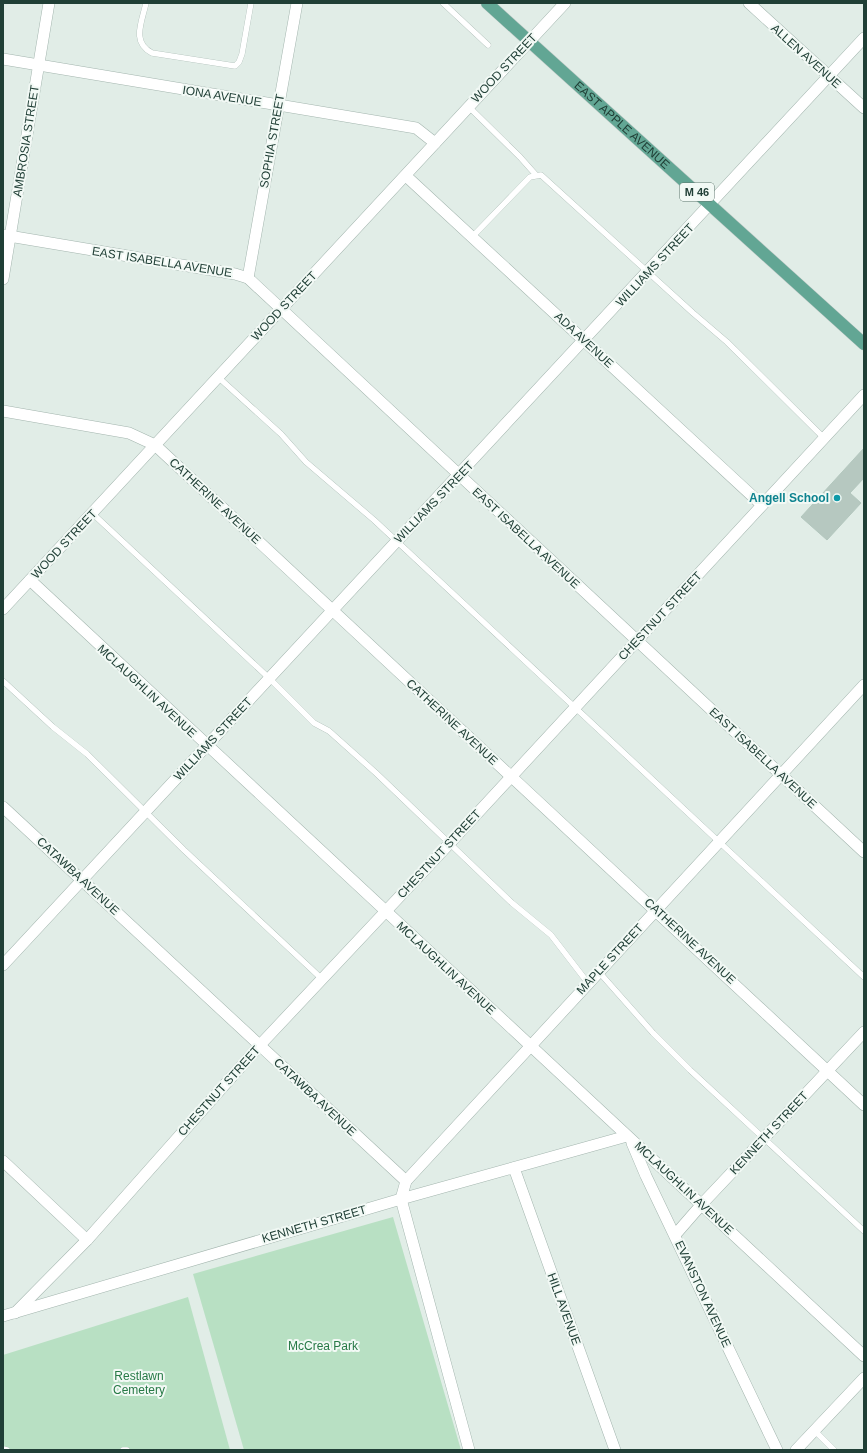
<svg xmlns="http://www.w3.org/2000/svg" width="867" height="1453" viewBox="0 0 867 1453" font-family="Helvetica,sans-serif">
<rect width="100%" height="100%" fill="#e1ede7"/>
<g fill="#b8e0c3">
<polygon points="393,1217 461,1450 244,1450 193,1274"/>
<polygon points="188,1297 230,1450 3,1450 3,1355"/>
</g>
<polygon fill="#b6c8c0" stroke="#b3c7be" points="864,448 864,478 850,493 861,503 827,540 801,517"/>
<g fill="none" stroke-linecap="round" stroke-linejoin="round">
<g stroke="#a3b5ae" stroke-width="6">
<g id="service">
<path d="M146,3C142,22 131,42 152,53L235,66L239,62L242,54L251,3"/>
<polyline points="443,3 488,45"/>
<polyline points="469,107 520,157 536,175"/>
<polyline points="472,237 530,177 541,175 693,313 727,342 824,438"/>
<polyline points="218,377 281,434 306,462 374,520 864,977"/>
<polyline points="92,513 270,679 314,723 329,731 376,773 512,903 551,935 588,983"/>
<polyline points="3,681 53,727 87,754 184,850 322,979"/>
<polyline points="599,972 653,1033 690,1070 864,1231"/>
<polyline points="815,1431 834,1450"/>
<polyline points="3,1449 7,1450"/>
<polyline points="123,1450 127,1450"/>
</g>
</g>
<g stroke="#a3b5ae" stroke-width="12">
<g id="minor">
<polyline points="749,3 864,108"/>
<polyline points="3,59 416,128 435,143"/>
<polyline points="406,176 762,505"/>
<polyline points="3,235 235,274 248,278 864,852"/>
<polyline points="248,278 297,3"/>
<polyline points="3,279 49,3"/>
<polyline points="3,411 129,433 155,445 864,1105"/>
<polyline points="30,580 864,1356"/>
<polyline points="3,609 565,3"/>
<polyline points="3,807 406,1181 401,1199 469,1450"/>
<polyline points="3,965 864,38"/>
<polyline points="632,1143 646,1176 777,1450"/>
<polyline points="3,1161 87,1240"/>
<polyline points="514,1168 615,1450"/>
<polyline points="406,1181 864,685"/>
<polyline points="675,1235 702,1204 864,1032"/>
<polyline points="15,1313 87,1240 260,1045 449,844 864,395"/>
<polyline points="3,1316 401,1199 627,1136"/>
<polyline points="796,1450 864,1378"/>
</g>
</g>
<g stroke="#c1c9c7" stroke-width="13">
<g id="primary">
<path id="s1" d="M487,3L864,344"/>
</g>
</g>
<use href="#service" stroke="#fff" stroke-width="5.5"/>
<use href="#minor" stroke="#fff" stroke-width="11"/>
<use href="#primary" stroke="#62a694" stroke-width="12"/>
</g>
<circle fill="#0f9aa8" stroke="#f2f9f5" stroke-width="1.5" cx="837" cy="498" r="4"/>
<g text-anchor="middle" stroke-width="4" stroke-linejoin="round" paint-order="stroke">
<rect fill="#f2f9f5" stroke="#5f776f" stroke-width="1" x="680" y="183" width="34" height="18" rx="3"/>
<g font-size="11" font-weight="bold" fill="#203f36">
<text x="697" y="196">M 46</text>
</g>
<g font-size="12" fill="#203f36" stroke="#f2f9f5">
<text transform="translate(806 56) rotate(42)" y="4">ALLEN AVENUE</text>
<text transform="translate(504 68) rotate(-47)" y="4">WOOD STREET</text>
<text transform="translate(222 96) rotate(9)" y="4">IONA AVENUE</text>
<text dy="4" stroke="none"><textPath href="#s1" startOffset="182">EAST APPLE AVENUE</textPath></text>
<text transform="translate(26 141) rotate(-81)" y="4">AMBROSIA STREET</text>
<text transform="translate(272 141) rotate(-80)" y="4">SOPHIA STREET</text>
<text transform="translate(162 262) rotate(9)" y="4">EAST ISABELLA AVENUE</text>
<text transform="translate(655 265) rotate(-47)" y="4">WILLIAMS STREET</text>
<text transform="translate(284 306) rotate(-47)" y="4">WOOD STREET</text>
<text transform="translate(584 340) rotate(43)" y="4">ADA AVENUE</text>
<text transform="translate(215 501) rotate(43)" y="4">CATHERINE AVENUE</text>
<text transform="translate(434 502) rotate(-46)" y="4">WILLIAMS STREET</text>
<text transform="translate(526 538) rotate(43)" y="4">EAST ISABELLA AVENUE</text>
<text transform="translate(64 544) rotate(-47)" y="4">WOOD STREET</text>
<text transform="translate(660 616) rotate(-47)" y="4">CHESTNUT STREET</text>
<text transform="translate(147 691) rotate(43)" y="4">MCLAUGHLIN AVENUE</text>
<text transform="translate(452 722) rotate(43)" y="4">CATHERINE AVENUE</text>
<text transform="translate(213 739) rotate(-47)" y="4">WILLIAMS STREET</text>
<text transform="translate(763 758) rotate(43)" y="4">EAST ISABELLA AVENUE</text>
<text transform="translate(439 854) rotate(-47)" y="4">CHESTNUT STREET</text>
<text transform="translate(78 876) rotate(43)" y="4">CATAWBA AVENUE</text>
<text transform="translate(690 941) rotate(43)" y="4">CATHERINE AVENUE</text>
<text transform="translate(610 959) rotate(-47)" y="4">MAPLE STREET</text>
<text transform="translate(446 968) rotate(43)" y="4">MCLAUGHLIN AVENUE</text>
<text transform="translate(219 1091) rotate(-48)" y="4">CHESTNUT STREET</text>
<text transform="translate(315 1097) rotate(43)" y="4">CATAWBA AVENUE</text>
<text transform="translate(769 1133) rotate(-47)" y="4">KENNETH STREET</text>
<text transform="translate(684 1188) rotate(43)" y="4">MCLAUGHLIN AVENUE</text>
<text transform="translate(314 1224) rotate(-16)" y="4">KENNETH STREET</text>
<text transform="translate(703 1294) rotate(65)" y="4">EVANSTON AVENUE</text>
<text transform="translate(564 1309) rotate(70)" y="4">HILL AVENUE</text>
</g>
<g font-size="12" font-weight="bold" fill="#0d838f" stroke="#f2f9f5" text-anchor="end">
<text x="829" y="502">Angell School</text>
</g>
<g font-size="12" fill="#277946" stroke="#f2f9f5">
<text x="323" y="1350">McCrea Park</text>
<text x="139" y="1380">Restlawn<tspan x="139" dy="14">Cemetery</tspan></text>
</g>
</g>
<rect width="867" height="1453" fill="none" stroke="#203f36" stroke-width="8"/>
</svg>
